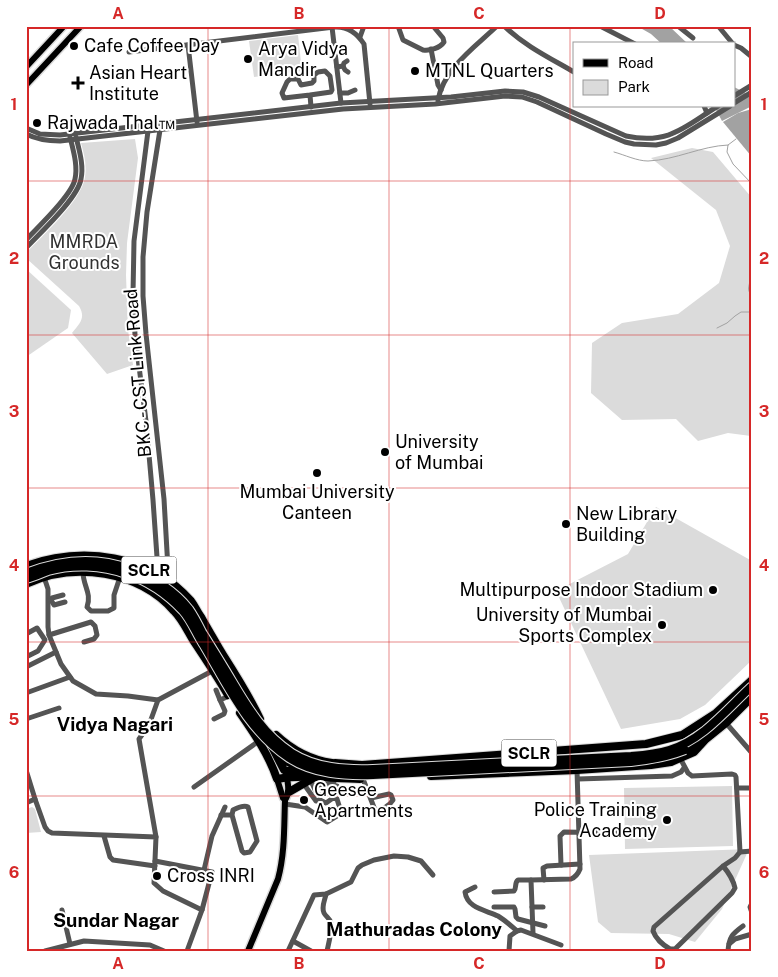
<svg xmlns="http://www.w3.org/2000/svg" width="778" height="977" viewBox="0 0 778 977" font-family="'Public Sans',sans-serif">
<rect width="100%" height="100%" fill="#fff"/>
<g fill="#dbdbdb">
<polygon points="298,35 302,71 254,77 249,41"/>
<path d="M135,139L138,158L127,243L126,275L128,330L133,365L107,374L72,333C80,323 86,318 79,306L26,258V253C42,236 82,200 85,177C87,165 84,154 81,143Z"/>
<polygon points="692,148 713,152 752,198 751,436 728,433 698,441 676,419 622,420 591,393 592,343 622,323 678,314 719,283 730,246 716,210 651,158"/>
<polygon points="26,269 71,310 68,328 26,357"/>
<polygon points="656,507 752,561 752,660 705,705 680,719 621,729 556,591 628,554"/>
<polygon points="732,786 733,846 625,849 624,788"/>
<polygon points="32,807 35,809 41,832 26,833 26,809"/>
<polygon points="749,849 722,909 695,942 669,934 611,933 598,922 589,855"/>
</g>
<g fill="#a2a2a2">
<polygon points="637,26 669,26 688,44 662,44 651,34"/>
<polygon points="734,87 752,96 752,106 722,121 714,106 734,106"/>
<polygon points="752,109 752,157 723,122 738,113"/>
</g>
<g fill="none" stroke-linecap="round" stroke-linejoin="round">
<g stroke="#a2a2a2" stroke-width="1">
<polyline points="736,139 728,145 727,152 733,164 752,184"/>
<path d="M614,152C625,155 637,161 648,161C676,160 701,146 728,145"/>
<path d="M752,276L750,277C751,284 745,290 752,295"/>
<polyline points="717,328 727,323 735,316 741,312 749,312 752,311"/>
</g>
<g stroke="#dbdbdb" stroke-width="9">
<g id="major">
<polyline points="26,67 64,26"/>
<polyline points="26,85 81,26"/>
<polyline points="277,779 283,798 285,800"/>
<path d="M248,951L278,879C285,853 284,826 285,800C290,793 288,785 287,777"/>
</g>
</g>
<g stroke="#dbdbdb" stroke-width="10">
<g id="highway">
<path d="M26,566C82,546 150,554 191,601C195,606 197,612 201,617C207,628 214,639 220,650C234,672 249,695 260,719"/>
<path d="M26,584C74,561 139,571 174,611C182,619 187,630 193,640C205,658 217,676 228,695"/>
<path d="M240,713C254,733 269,755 277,779C305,774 332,779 360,779"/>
<path d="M276,735C292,750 310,760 332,763"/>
<polyline points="270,743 284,770 287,771 313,769"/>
<polyline points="685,750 703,741"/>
<path d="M278,754C283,761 292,764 300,767"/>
<polyline points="324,767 335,763 362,765 646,744 682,735 716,713 752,680"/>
<polyline points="431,776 577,770 651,765 671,762 694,752 705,740 726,723 752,697"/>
<polyline points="289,792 315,777"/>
</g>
</g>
<g stroke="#545454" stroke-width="5">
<path d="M398,26L403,40L423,50C430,51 440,48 444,42L443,38L433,26"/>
<path d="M504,26C525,46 550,58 574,72"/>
<polyline points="600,26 635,44"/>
<polyline points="678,26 693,38"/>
<polyline points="332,27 341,103"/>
<polyline points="719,27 733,44"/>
<polyline points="360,37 364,26"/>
<polyline points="188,45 197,122"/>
<polyline points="734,45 741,48 752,57"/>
<polyline points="431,49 438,85 441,90"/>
<path d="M129,52L334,27C347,26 357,33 364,44L370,104"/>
<polyline points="343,66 345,70 348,72"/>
<polyline points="337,67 343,66 344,63 347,61"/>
<polyline points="340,93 348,93 355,90"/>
<polyline points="310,95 284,98 282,93 287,82 290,79 298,79 301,85 312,83 314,81 314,75 318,72 325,71 330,76 332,90 331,92 310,95 311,107"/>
<polyline points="734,96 752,85"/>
<path d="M438,100C444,68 475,47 497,26"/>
<polyline points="734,103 752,92"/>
<polyline points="704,106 707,113"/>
<path d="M26,128L40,134L60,135L341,103L451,97L505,91L523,92L539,97L626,136C669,145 684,127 718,106"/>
<polyline points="160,130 147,212 143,257 143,296 146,334 164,499 168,569 172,584"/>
<polyline points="148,131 134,241 133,294 135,335 146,421 153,500 157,557 156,567 153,572"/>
<path d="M26,134C38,140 48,141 60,141L343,109L435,104L505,96L522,97L537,102L606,134L625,142L634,144L656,145L666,143L678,138L730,106"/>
<path d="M26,240C38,227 72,195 75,179C78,165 73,150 70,137"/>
<path d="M26,248C40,233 78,198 81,179C84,165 79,150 76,137"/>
<path d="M83,572C83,586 92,593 87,607L91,611H108L114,608V595L120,577"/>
<polyline points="44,577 48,589 48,627 49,635 61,664 73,681 96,694 128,696 158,700"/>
<polyline points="49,600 52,598 63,595"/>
<polyline points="51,600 54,605 65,602"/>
<polyline points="26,634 37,628 45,640 38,651 26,657"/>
<polyline points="49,635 91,622 95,626 97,635 94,639 84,642"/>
<polyline points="26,667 56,652"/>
<polyline points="216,690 220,700"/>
<polyline points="26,693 70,677"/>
<polyline points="26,719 59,708"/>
<polyline points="214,719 224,714 225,711 220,700 229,696"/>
<polyline points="726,723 752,753"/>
<path d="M680,758L688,773L692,776L732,774L735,775L736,777L740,852L735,858L723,866L654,927L653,931C656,939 663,945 670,949H675L732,893L735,888C733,879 729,873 723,866"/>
<polyline points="26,770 35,799 45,827 48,831 52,833 156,837 154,883 163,891 202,910"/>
<polyline points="310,779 317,794 319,795 335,792 337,790 337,786"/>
<path d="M363,779C367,789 371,800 375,810C382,811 390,805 393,800L391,795L389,794L371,798"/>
<polyline points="578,779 672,776 681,772 684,768"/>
<polyline points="314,786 334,783"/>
<polyline points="194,787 259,741"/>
<polyline points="737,788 752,788"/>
<polyline points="26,803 35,799"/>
<polyline points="285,804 305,807 327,822 340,814 341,812 337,799 333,798 326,803 320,800 316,801 303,783"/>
<path d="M221,815H232L233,810C237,808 244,805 248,807L257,841L250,852L244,853L242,851L232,815"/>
<polyline points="104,836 110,857 113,860 155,866"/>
<polyline points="156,837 139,739 149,725 158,700 214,670"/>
<polyline points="740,852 752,851"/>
<polyline points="155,861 212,872 202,910 187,951"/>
<polyline points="561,865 560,836 564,832 620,833"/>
<polyline points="204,870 212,836 225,807"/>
<polyline points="544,880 543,868 547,866 580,864"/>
<path d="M475,887L465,892C467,908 485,910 498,916C505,920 511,926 517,931"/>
<path d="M494,892L514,891C517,888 514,883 518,880H531"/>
<path d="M326,894C325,900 321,907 324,913C326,917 330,918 331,923C332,931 329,942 327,951"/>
<polyline points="752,903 750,907 752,913"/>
<polyline points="494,907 514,907 515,909 516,917 518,919 545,926"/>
<polyline points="532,907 543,907"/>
<polyline points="62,910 70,944"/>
<path d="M533,933L531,880L571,879C576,877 578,874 580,869L577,770"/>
<polyline points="293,941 311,951"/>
<polyline points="729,944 735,939 752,934"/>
<polyline points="45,951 84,941 150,945 164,951"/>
<polyline points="288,951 314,895 326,894 351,882 358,868 362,865 374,860 394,856 408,857 421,861 433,875"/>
<polyline points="509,951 510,936 517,931 521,930 561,945"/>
<path d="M728,951C729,937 732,934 743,926"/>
</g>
<use href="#major" stroke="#000" stroke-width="6"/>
<use href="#highway" stroke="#000" stroke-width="8"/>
<g stroke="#dbdbdb" stroke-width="10" stroke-linecap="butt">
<g id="highway-bridge">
<path d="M26,573C60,560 95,556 130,569C152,577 174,590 189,609C194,616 198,624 202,632C212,648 222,664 232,681C248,708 264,735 292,753C316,768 345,770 373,769L631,756C644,755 657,754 669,750C703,740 727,709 752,686"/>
<path d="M26,579C33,577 40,574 48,571C72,564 102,565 126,574C148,581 167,594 183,611C191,620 196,633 203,644C227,684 248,731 289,758C314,774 344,776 373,775L631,762C650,760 667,757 685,750"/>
</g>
</g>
<use href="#highway-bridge" stroke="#000" stroke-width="8"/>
</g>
<path fill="none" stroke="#d62828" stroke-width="1" stroke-opacity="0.55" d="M208,26V951M389,26V951M570,26V951M26,181H752M26,335H752M26,488H752M26,642H752M26,796H752"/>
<g fill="#000" stroke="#fff" stroke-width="2">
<circle cx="74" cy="46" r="5"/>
<circle cx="248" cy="59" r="5"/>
<circle cx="415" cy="71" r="5"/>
<path d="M75.5 75.5h5v5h5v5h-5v5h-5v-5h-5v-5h5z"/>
<circle cx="37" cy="123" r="5"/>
<circle cx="385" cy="452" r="5"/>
<circle cx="317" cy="473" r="5"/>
<circle cx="566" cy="524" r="5"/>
<circle cx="713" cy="590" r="5"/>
<circle cx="662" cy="625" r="5"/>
<circle cx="304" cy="800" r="5"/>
<circle cx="667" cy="820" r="5"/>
<circle cx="157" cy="876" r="5"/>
</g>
<g text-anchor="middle" stroke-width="4" stroke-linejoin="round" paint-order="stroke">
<g fill="#fff" stroke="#4c4c4c" stroke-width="1">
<rect x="121.5" y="556.5" width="55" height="27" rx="4"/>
<rect x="501.5" y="739.5" width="55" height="27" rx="4"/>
</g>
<g font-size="16" font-weight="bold" fill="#000">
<text x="149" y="576">SCLR</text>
<text x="529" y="759">SCLR</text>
</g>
<g font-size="18" fill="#000" stroke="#fff" text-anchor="start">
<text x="84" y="52">Cafe Coffee Day</text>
<text x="258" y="55">Arya Vidya<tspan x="258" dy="21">Mandir</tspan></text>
<text x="425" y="77">MTNL Quarters</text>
<text x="89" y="79">Asian Heart<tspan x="89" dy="21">Institute</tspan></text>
<text x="47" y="129">Rajwada Thal™</text>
<text x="395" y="448">University<tspan x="395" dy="21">of Mumbai</tspan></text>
<text x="317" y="498" text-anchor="middle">Mumbai University<tspan x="317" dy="21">Canteen</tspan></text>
<text x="576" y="520">New Library<tspan x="576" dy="21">Building</tspan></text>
<text x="703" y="596" text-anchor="end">Multipurpose Indoor Stadium</text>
<text x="652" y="621" text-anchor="end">University of Mumbai<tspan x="652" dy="21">Sports Complex</tspan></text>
<text x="314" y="796">Geesee<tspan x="314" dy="21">Apartments</tspan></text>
<text x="657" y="816" text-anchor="end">Police Training<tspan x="657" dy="21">Academy</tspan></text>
<text x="167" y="882">Cross INRI</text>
</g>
<g font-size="18" fill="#323232" stroke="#fff">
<text x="84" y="248">MMRDA<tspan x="84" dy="21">Grounds</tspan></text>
</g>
<g font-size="18" fill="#000" stroke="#fff">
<text transform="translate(138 373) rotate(-95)" y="6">BKC - CST Link Road</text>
</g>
<g font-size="19" font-weight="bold" fill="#000" stroke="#fff">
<text x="115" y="731">Vidya Nagari</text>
<text x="116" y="927">Sundar Nagar</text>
<text x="414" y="936">Mathuradas Colony</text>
</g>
</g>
<rect width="778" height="977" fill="none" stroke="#ffffff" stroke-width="55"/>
<rect x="573" y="42" width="162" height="65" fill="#ffffff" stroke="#999999"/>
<rect x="583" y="59" width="25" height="8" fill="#000000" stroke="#999999"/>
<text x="618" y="68" font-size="15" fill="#000000">Road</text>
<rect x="583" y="80" width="25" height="15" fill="#dbdbdb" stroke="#999999"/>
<text x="618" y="92" font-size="15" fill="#000000">Park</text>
<rect x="28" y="28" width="722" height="922" fill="none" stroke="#d62828" stroke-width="2"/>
<g font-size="16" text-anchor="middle" font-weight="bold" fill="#d62828">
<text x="118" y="19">A</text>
<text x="299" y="19">B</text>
<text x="479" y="19">C</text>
<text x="660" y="19">D</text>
<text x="14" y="110">1</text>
<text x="764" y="110">1</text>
<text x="14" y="264">2</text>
<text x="764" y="264">2</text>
<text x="14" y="417">3</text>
<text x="764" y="417">3</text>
<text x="14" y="571">4</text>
<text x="764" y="571">4</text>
<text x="14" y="725">5</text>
<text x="764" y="725">5</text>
<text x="14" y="878">6</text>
<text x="764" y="878">6</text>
<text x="118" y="969">A</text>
<text x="299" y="969">B</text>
<text x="479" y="969">C</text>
<text x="660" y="969">D</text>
</g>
</svg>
